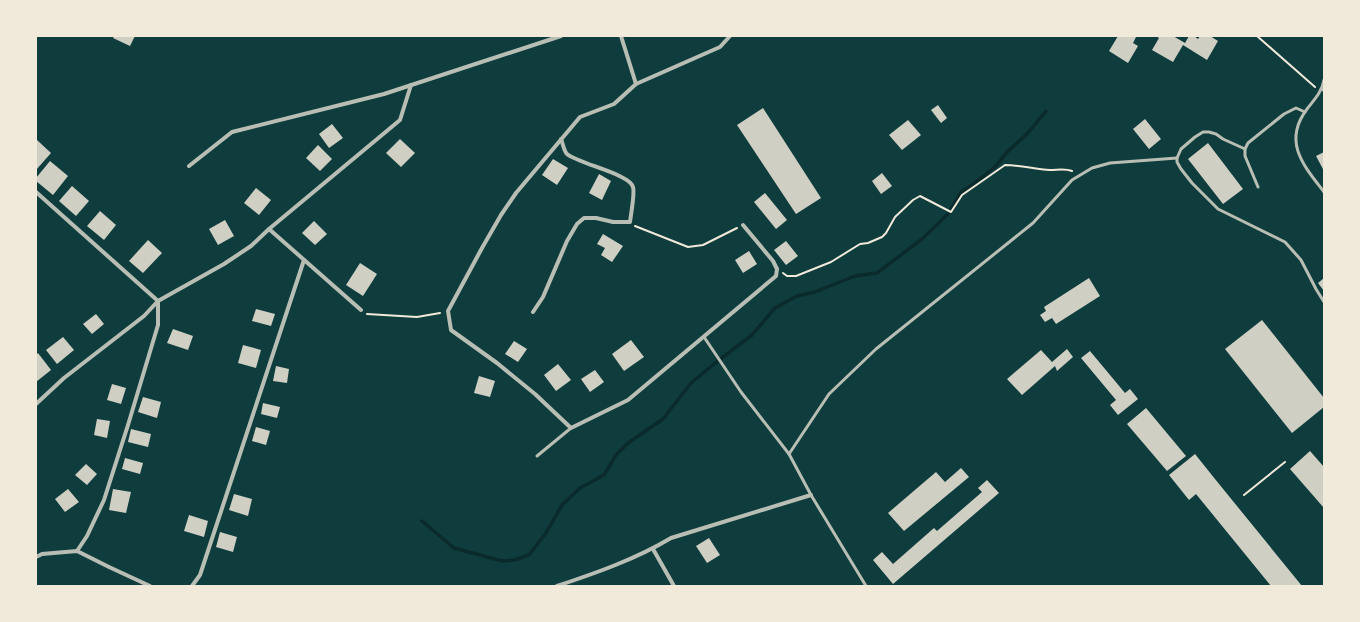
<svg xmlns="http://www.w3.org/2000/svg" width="1360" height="622" viewBox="0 0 1360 622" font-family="Montserrat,sans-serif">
<rect width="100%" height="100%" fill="#0f3d3e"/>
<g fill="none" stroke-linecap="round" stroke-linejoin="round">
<polyline stroke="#0a2a2b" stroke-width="3.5" points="422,521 454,548 502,561 515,560 529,555 546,533 562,505 580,488 604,475 616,455 628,443 663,419 691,383 714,364 752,335 775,308 797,296 815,292 855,276 877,273 922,239 949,213 961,192 975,183 995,167 1007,152 1028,133 1046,111"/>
</g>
<g fill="#cfcfc3">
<polygon points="114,36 135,36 130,46 113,38"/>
<polygon points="1118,36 1134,36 1136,37 1133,43 1138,46 1128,63 1109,51"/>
<polygon points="1156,36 1173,36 1185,43 1189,36 1194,36 1198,39 1200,36 1210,36 1218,41 1207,60 1183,45 1173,62 1152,50 1159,38"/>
<polygon points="938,105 947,118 941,123 931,110"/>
<polygon points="763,108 821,198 796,214 737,125"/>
<polygon points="1145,119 1161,139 1149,149 1133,129"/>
<polygon points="908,120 921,135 902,150 889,135"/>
<polygon points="332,124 343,138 329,148 319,134"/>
<polygon points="400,139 415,153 401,167 386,153"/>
<polygon points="37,140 51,153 36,170 36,142"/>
<polygon points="1208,143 1243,189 1223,204 1188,159"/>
<polygon points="318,145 332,159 320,171 306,158"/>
<polygon points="1324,152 1324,171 1316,156"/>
<polygon points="553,159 568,168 557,185 542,175"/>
<polygon points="50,161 68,176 53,195 36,181 36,178"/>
<polygon points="882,173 892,186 881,194 872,181"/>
<polygon points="599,174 611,181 602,200 589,193"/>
<polygon points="72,186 89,201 76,216 59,201"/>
<polygon points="256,188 271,200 259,215 244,203"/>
<polygon points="765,193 787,220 776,229 754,202"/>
<polygon points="100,211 116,225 104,240 87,226"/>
<polygon points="225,220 234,236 218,245 209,229"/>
<polygon points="314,221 327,234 315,245 302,233"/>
<polygon points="603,234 623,246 612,262 601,255 605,248 597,244"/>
<polygon points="148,240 162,253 143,273 129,261"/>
<polygon points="786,241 798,256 786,265 774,250"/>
<polygon points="749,251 757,264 743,273 735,260"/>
<polygon points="360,263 377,274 363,296 346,285"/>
<polygon points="1089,278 1100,296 1056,324 1052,318 1045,322 1040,315 1046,311 1044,307"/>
<polygon points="1324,278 1324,291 1318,283"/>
<polygon points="256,309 275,314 271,326 252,321"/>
<polygon points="96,314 104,324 92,334 83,324"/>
<polygon points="1262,320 1324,398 1324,407 1292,433 1225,349"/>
<polygon points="173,329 193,336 188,350 167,343"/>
<polygon points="63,337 74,350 57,364 46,350"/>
<polygon points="631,340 644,357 624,371 612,354"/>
<polygon points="514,341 527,349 518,362 505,354"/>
<polygon points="243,345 261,350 256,368 238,363"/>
<polygon points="1067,349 1073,357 1057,371 1055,366 1022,395 1007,379 1041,350 1052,362"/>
<polygon points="1090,351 1125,393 1130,389 1138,399 1118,415 1110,405 1116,400 1081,358"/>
<polygon points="38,353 51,370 36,382 36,355"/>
<polygon points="558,364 571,380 556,391 544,375"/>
<polygon points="276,366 289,369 287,383 273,381"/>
<polygon points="595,370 604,382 590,392 581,379"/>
<polygon points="479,376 495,381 490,397 474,393"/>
<polygon points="112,384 126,388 121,404 107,400"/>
<polygon points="143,397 161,402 157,418 138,412"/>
<polygon points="263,403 280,407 277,418 261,414"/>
<polygon points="1146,408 1186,456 1167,471 1127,424"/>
<polygon points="97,419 110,421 107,438 94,435"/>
<polygon points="256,427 270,431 266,445 252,441"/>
<polygon points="131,429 151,434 148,447 128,442"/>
<polygon points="1310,451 1324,467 1324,508 1290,469"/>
<polygon points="1195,454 1215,479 1302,586 1271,586 1196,494 1189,500 1169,475"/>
<polygon points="125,458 143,463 140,474 122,469"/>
<polygon points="86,464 97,474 87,485 75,475"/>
<polygon points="961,468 969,477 904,531 888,513 936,472 945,482"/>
<polygon points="987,480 999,493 893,584 873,560 882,552 893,564 934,528 937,531 982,492 978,488"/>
<polygon points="68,489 79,502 65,512 55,499"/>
<polygon points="113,489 131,492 126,513 109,510"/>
<polygon points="234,494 252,499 248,516 229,510"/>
<polygon points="189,515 208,521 204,537 184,531"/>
<polygon points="220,532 237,537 233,552 216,547"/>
<polygon points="709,538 720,555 707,563 696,546"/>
</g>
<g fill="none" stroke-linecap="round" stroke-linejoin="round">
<g stroke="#f1e9da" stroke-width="2">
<polyline points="1257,36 1315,87"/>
<polyline points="635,226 688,247 703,245 737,228"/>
<path d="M783,273L787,276H796L831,262L860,244L868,243L882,237L886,233L895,217L913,200L920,196L951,212L962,195L1005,165C1020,165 1034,169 1050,170C1057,170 1065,168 1072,171"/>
<polyline points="367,314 417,317 440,313"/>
<polyline points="1244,495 1285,462"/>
</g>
<g stroke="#b8beb3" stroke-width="3">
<path d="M1324,80C1322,92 1314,100 1307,109C1282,142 1304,166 1324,192"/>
<polyline points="1245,149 1223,139 1216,134 1209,132 1203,132 1195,137 1181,149 1177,158 1177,162 1181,169 1192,183 1218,209 1285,242 1301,260 1316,289 1324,302"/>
<polyline points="1258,187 1245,156 1245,149 1248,143 1284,114 1296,108 1305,112"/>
<polyline points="704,337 741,392 789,454 811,495 866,586"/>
<polyline points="789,454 829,394 876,349 1033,223 1072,180 1092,168 1110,163 1177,158"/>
<polyline points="537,456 571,428"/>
</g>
<g stroke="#b8beb3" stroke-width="4">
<polyline points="621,36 636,84"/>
<polyline points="730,36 720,47 636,84 614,104 580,117 516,193 501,215 482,248 448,311 451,330 497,363 535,394 571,428 628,400 776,276 777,269 773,261 743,225"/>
<polyline points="1323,88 1324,90"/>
<polyline points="189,166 232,132 384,94 561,36"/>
<polyline points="36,192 158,301 158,325 128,425 104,500 87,536 77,551"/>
<polyline points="269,229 361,310"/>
<path d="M533,312L543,297L567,241L577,224L584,218H596L613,222H630C631,214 635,193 633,187C630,174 579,164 567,154C564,151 563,144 561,139"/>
<polyline points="36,404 64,378 144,316 158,301 224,264 251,246 269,229 400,120 411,85"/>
<polyline points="653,549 674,586"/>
<polyline points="36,557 42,554 77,551 109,567 150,586"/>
<polyline points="192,586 200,575 304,260"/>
<path d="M557,586C596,573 636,559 671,538L811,495"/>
</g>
</g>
<rect width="1360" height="622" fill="none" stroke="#f1e9da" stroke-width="74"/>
</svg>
